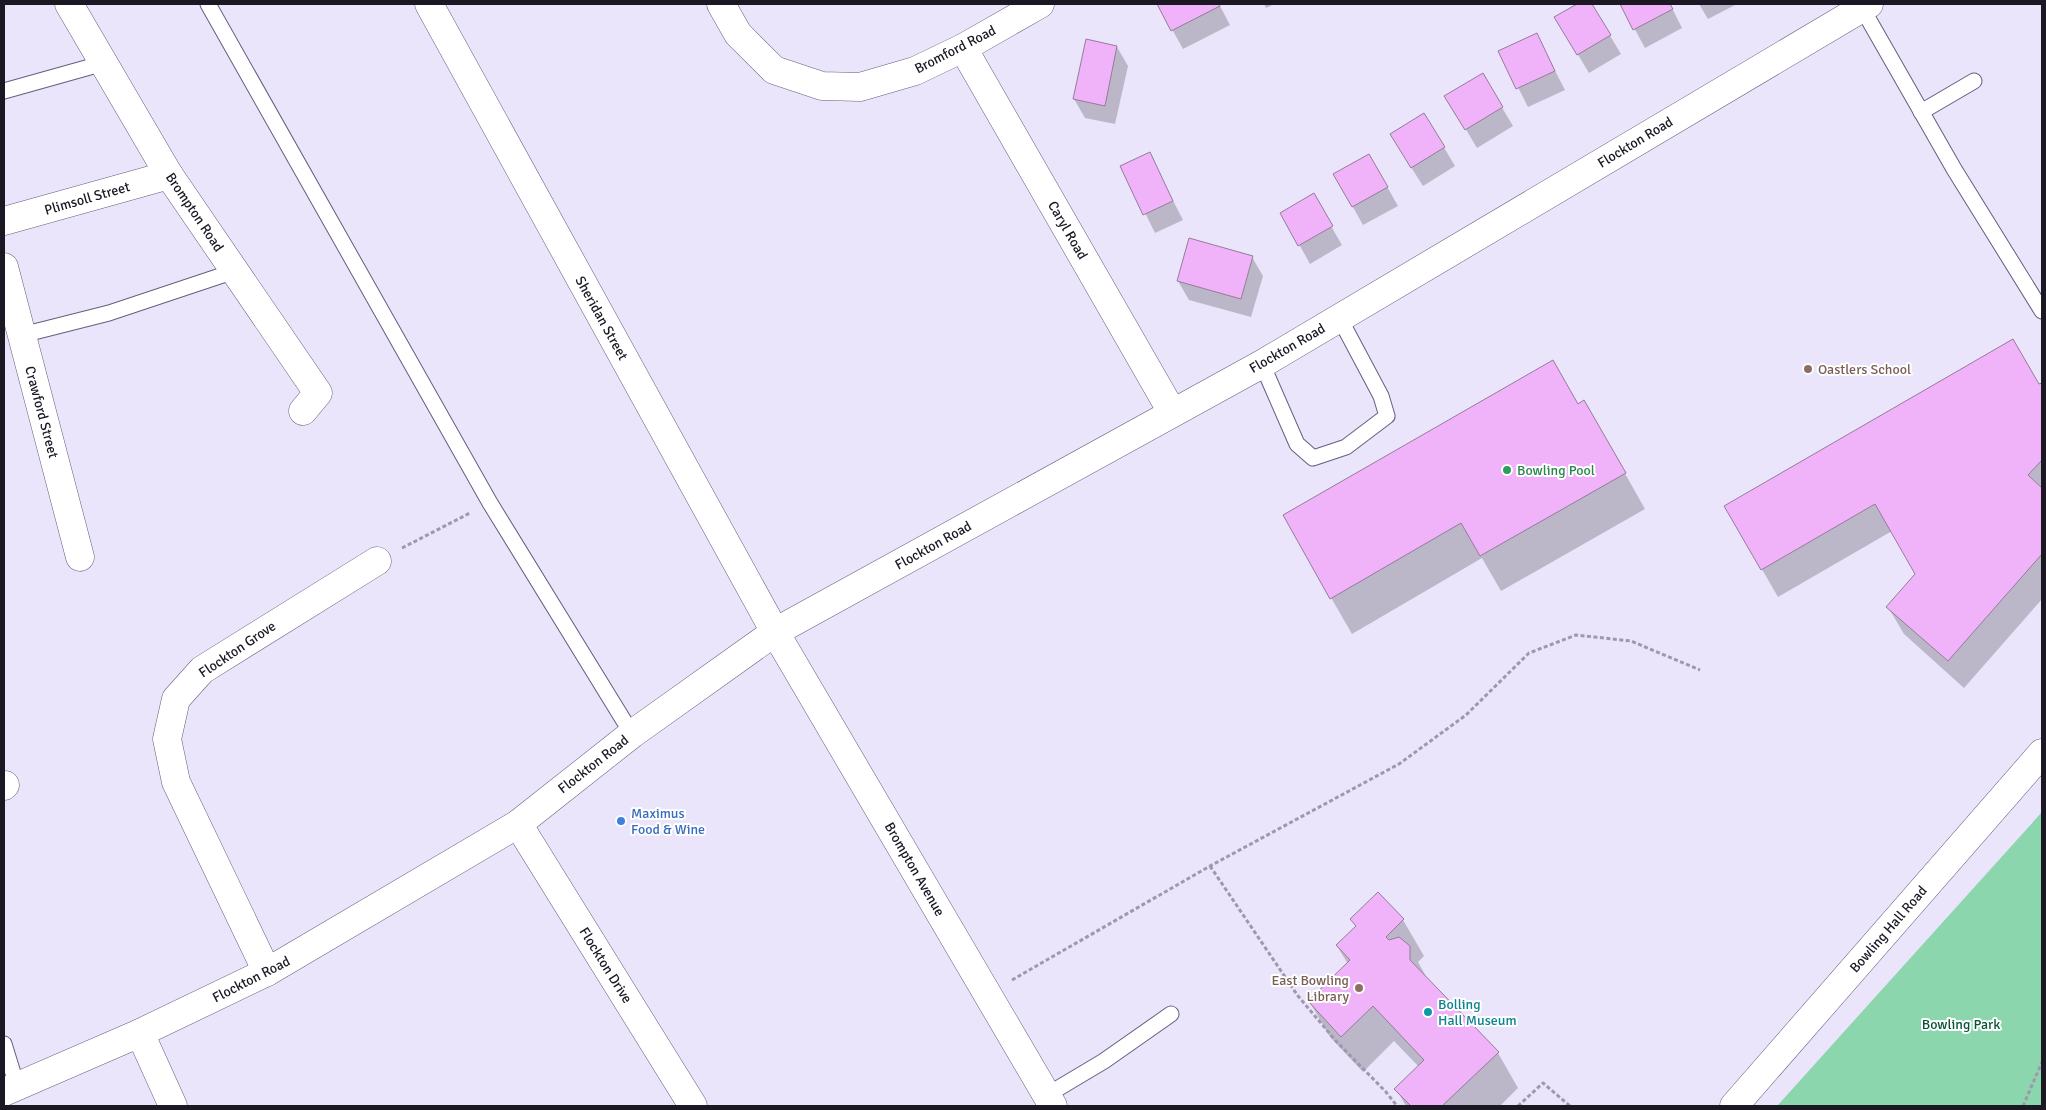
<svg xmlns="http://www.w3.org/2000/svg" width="2046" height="1110" viewBox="0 0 2046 1110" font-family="Signika,sans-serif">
<rect width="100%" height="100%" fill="#eae5fb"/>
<polygon fill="#8cd6ae" points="2042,812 2042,1106 1777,1106"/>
<g fill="#0003">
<polygon points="1158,4 1219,4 1230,25 1183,49"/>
<polygon points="1264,4 1274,4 1266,8"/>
<polygon points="1579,4 1591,4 1621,54 1589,73 1556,18"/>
<polygon points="1621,4 1670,4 1682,28 1645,48"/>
<polygon points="1699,4 1737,4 1708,19"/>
<polygon points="1536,34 1565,90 1528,107 1500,52"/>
<polygon points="1117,47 1128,66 1115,124 1085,118 1074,99"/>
<polygon points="1482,74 1513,126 1477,148 1446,96"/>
<polygon points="1424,114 1455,166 1423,186 1402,153"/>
<polygon points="1149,154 1183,220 1155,233 1122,166"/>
<polygon points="1369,155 1398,206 1363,225 1335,175"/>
<polygon points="1313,195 1342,245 1310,264 1282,213"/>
<polygon points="1252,257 1263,276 1251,317 1189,300 1178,281"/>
<polygon points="2042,384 2042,599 1964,688 1904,634 1888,607 1917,575 1892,531 1778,597 1726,507"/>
<polygon points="1584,401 1645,509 1501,591 1482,558 1352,634 1284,516"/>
<polygon points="1378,894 1403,920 1424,956 1418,962 1428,980 1498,1053 1518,1088 1500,1106 1406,1106 1396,1089 1419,1067 1394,1041 1363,1072 1330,1037 1309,1001 1348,964 1337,946 1356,927 1352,920"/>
</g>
<g fill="#f0b3fa" stroke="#947c98">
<polygon points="1157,4 1219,4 1220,6 1171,31"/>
<polygon points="1577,4 1592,4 1611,35 1577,55 1554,17"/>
<polygon points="1620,4 1670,4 1673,9 1633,30"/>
<polygon points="1537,33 1555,71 1516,89 1498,51"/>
<polygon points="1086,39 1117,46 1105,106 1073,99"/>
<polygon points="1483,73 1503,107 1465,130 1444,96"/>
<polygon points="1424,113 1445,147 1411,168 1390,134"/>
<polygon points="1150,152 1173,201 1143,215 1120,166"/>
<polygon points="1369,154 1388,187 1352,207 1333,174"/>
<polygon points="1314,193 1333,226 1298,246 1280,213"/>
<polygon points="1189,238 1253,256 1241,299 1177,281"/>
<polygon points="2013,339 2039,384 2042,383 2042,460 2028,475 2042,488 2042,554 1948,661 1886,607 1915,574 1875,504 1761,570 1724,506"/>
<polygon points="1553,360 1578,404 1584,400 1626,473 1480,556 1461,523 1330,599 1283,515"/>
<polygon points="1378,892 1404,919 1386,937 1389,940 1399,937 1410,946 1410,960 1499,1052 1442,1106 1411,1106 1394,1089 1424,1060 1373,1006 1341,1037 1308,1001 1350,960 1336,945 1356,926 1350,919"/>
</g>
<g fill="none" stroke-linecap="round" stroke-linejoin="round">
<g stroke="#655e7d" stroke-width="17">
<g id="lane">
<polyline points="208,4 490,503 632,734"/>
<polyline points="1862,8 1954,169 2042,311"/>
<polyline points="4,91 104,63"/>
<polyline points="1921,112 1974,81"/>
<polyline points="22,335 109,313 235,271"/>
<polyline points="1262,364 1297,444 1313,458 1346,447 1387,416 1381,396 1339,317"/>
<polyline points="4,1044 17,1086"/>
<polyline points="1047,1095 1104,1061 1171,1014"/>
</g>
</g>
<g stroke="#655e7d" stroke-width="29">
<g id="street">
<polyline points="69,4 169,175 318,393 303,411"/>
<polyline points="429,4 775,632 1053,1106"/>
<polyline points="721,4 738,34 774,70 822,86 860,87 915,71 963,48 1040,4"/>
<polyline points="963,48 1172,412"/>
<polyline points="4,221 169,175"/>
<polyline points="4,267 80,557"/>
<polyline points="4,786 5,785"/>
<polyline points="518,824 693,1106"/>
<polyline points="267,972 176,782 167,739 176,699 202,670 377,561"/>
<polyline points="140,1033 173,1106"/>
<polyline points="4,1092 140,1033 267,972 518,824 632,734 775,632 1262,364 1869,4"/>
</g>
</g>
<g stroke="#655e7d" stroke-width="29">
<polyline id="secondary" points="1734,1106 2042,753"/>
</g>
<g stroke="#9d99ab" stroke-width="3" stroke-dasharray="4 2.5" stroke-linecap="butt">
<polyline points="402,548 470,513"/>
<polyline points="1210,866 1298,996 1336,1041 1386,1092 1397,1106"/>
<polyline points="1012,980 1210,866 1399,764 1466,715 1529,653 1576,635 1631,641 1700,670"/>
<polyline points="1518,1106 1543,1083 1570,1106"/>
<polyline points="2023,1106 2042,1062"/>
</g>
<use href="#lane" stroke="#fff" stroke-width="15"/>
<use href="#street" stroke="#fff" stroke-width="28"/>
<use href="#secondary" stroke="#fff" stroke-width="28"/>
</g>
<g fill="#8d6e63" stroke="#fff" stroke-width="2">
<circle cx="1808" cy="369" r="5"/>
<circle cx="1359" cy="988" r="5"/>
</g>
<circle fill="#2e9e5b" stroke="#fff" stroke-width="2" cx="1507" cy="470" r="5"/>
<circle fill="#3f7fe0" stroke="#fff" stroke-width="2" cx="621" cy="821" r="5"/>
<circle fill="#0f9aa8" stroke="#fff" stroke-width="2" cx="1428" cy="1012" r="5"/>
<g text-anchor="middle" stroke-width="4" stroke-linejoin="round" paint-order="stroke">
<g font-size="14" fill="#1b1824" stroke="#fff">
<text transform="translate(955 49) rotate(-27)" y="5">Bromford Road</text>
<text transform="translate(1635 142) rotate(-31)" y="5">Flockton Road</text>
<text transform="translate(87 198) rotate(-16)" y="5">Plimsoll Street</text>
<text transform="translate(195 212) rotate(56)" y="5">Brompton Road</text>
<text transform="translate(1068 230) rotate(60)" y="5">Caryl Road</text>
<text transform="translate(602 318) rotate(61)" y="5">Sheridan Street</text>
<text transform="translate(1287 348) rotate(-30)" y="5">Flockton Road</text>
<text transform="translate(42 412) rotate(75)" y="5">Crawford Street</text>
<text transform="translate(933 545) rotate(-29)" y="5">Flockton Road</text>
<text transform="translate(237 649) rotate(-34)" y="5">Flockton Grove</text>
<text transform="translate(593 764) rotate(-38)" y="5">Flockton Road</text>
<text transform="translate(915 869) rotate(60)" y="5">Brompton Avenue</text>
<text transform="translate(1888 929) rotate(-49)" y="5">Bowling Hall Road</text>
<text transform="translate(606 965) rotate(58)" y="5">Flockton Drive</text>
<text transform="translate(251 979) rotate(-27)" y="5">Flockton Road</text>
</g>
<g font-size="14" fill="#785e54" stroke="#fff" text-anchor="start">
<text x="1818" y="374">Oastlers School</text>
<text x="1349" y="985" text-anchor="end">East Bowling<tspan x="1349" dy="16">Library</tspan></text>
</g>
<g font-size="14" fill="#27864d" stroke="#fff" text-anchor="start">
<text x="1517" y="475">Bowling Pool</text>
</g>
<g font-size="14" fill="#366cbe" stroke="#fff" text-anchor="start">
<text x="631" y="818">Maximus<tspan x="631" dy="16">Food &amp; Wine</tspan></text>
</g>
<g font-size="14" fill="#0d838f" stroke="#fff" text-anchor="start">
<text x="1438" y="1009">Bolling<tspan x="1438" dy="16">Hall Museum</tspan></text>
</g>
<g font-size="14" fill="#045435" stroke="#fff">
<text x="1961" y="1029">Bowling Park</text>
</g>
</g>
<rect width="2046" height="1110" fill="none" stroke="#1b1824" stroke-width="10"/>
</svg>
